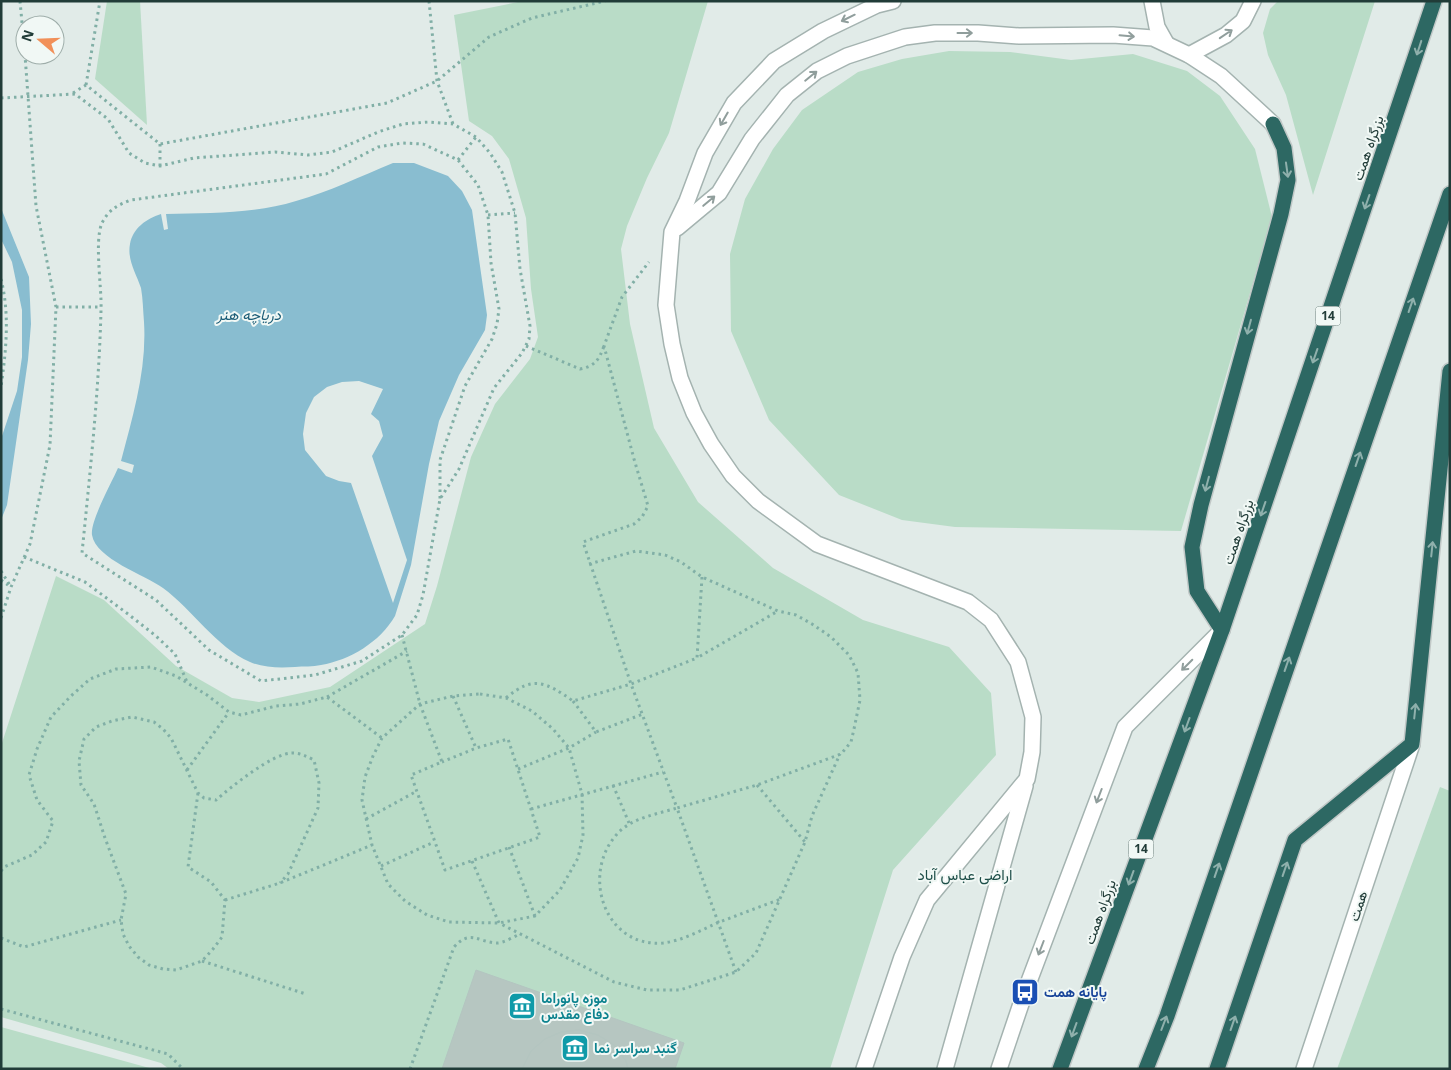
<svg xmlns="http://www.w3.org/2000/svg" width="1451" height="1070" viewBox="0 0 1451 1070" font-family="'Open Sans',Vazirmatn,sans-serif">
<rect width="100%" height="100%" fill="#e1ebe8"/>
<g fill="#b9dcc7">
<polygon points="107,1 140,1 147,125 95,79"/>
<polygon points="523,1 708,1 669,133 647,178 627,226 621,249 630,324 654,428 698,502 773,568 863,620 949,647 991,693 996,755 893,870 830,1069 169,1069 161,1063 1,1017 1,746 56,576 104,600 176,666 232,698 259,702 330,687 425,624 437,586 471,457 495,404 530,359 538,337 531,289 526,218 509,159 492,136 469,121 454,15"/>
<polygon points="1278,1 1375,1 1313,195 1286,95 1268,55 1263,33 1270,9"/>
<polygon points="949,51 1010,52 1071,60 1133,54 1187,71 1220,96 1255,149 1272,217 1181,531 955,527 902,520 839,495 769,420 731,331 730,254 745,199 773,149 802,110 858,72 902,59"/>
<polygon points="1440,787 1450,791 1450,1069 1337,1069"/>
<polygon points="1,1027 153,1069 1,1069"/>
</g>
<g fill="#89bdd0" fill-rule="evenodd">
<path d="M393,163H414L448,176L462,191L472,210L487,315L485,330L459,375L439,421L429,464L411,565L395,616C380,642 350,660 321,665C313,667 303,666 295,667C281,668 263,668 250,662C216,647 193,610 163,588C145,575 96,559 92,535C90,521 112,482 118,468L132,473L134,465L121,461C133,416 147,369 144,322C143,311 143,299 141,288C136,273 127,260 130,244C133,228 146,219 161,214L164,230L168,229L166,214C209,213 254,214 296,201C329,192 361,176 393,163ZM359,381L383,389L371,414L379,421L383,436L372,456L407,560L393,603L351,483L339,481L326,476L305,450L303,434L306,413L314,397L327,387L342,382Z"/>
<polygon points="1,208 29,277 31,324 28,360 7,505 1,520 1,439 17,391 22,357 22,310 12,262 1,239"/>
</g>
<g fill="#b6c6c1" stroke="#b3c5c0">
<polygon points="476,970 684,1043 675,1069 442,1069"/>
<polygon points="579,1030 598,1035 614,1045 626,1061 628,1069 522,1069 531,1051 545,1039 561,1032"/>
</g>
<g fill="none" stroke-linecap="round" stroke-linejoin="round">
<g stroke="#a4b3b0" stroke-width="18">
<g id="lane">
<polyline points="1152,1 1157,27 1166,43"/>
<polyline points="1189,55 1226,35 1243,21 1253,1"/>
<polyline points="677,228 719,193 752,139 787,95 817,71 847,56 905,37 935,33 978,33 1019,36 1113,35 1153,38 1189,55 1221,76 1273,124"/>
<polyline points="864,1069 902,957 927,900 1027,779 1032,752 1033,717 1018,662 991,620 968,602 817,544 758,501 733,476 711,444 694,413 680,378 672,344 666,305 672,232 687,201 705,153 734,103 774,61 823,31 877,5 893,1"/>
<polyline points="945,1069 1025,786"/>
<polyline points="999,1069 1025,992 1125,727 1222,630"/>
</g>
</g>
<g stroke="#a4b3b0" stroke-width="18">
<polyline id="street" points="1304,1069 1412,744"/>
</g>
<g stroke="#c1c8c7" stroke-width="18">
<g id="highway">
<polyline points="1222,630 1197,591 1192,547 1201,505 1281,214 1288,180 1284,148 1273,124"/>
<polyline points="1060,1069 1222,630 1434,1"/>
<polyline points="1146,1069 1167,1016 1450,194"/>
<polyline points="1217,1069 1295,840 1412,744 1450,371"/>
</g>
</g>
<g stroke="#81afa6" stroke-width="3" stroke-dasharray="2.5 4" stroke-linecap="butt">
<polyline points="20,1 25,55"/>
<polyline points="429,1 437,81 453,124"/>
<polyline points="86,85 100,1"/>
<polyline points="73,93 86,85 160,144 387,103 437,81 489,37 532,18 605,1"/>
<path d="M1,98L75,94L108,119L129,153L145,163L160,166L194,158L275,152L308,155L332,152L378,132L403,124L429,122L453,124L476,137L490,153L502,172L515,213L520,269L530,326L529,339L522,353L494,388L459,469L440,499L423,595L417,615L402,635L362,661L315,675L261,681L209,650L156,600L82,553C90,472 99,391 101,310C102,288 94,241 102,223C109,209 118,205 131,200L326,174L378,147L402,143L423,144L458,160L478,185L488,215L491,263L499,309L497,324L492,339L465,386L440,460V499"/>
<polyline points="458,160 476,137"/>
<polyline points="160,166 160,144"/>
<polyline points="488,215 515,213"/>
<path d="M1,279C10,315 6,351 1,387"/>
<polyline points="56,307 101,307"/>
<path d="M526,346L580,369C595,366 599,360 604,346"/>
<polyline points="24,557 85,582 128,614 156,636 175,654 187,682"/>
<polyline points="589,564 636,551 665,555 681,562 702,577 778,611 796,615 812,624 831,637 849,655 858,673 860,700 854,729 851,742 841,754 757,785 677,808 631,684 583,542 634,524 642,517 648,506 634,459 604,346 622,297 649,262"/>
<polyline points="1,571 11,587"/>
<polyline points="702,577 697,658 778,611"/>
<polyline points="1,580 8,585"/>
<polyline points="1,618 11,587 30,544 50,445 56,307 36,206 25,55"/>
<polyline points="402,635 420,704 442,762 411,775 445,870 540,837 508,739 476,748 442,762"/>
<polygon points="480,694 506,698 532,711 553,729 569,748 582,794 583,835 578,858 560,890 535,916 499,923 449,922 427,915 405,901 388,884 372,845 362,800 365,777 373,756 382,738 420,704 453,696"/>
<polyline points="453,696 476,748"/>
<polyline points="327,697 407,651"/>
<path d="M506,698C533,675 546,682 573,701L631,684L697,658"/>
<polyline points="573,701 596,732 643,714"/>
<polyline points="518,769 569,748 596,732"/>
<polyline points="187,770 229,712"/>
<polyline points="613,785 629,823"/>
<polyline points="757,785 805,842"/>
<path d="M198,793L188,867L211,882L225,900L222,937L213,949L202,961L176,970L163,969L149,965L138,957L129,946L123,934L121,920L126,894L105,838L94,804L81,785L79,761L84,739L96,727L112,721L132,717L154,722L163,729L171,738L198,793L204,798L216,800C231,787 273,753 292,753C300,753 306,756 314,760L319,783L318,808L288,874L280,883"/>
<polyline points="531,809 663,772"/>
<polyline points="366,819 417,791"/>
<polyline points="509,847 535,916"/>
<polyline points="472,861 499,923 614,982 647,990 680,990 736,972 756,953 805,842 812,816 840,754"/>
<polyline points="381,866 434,842"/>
<polyline points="1,871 4,867 32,855 46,842 53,821 37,800 29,775 37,749 51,717 71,696 90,679 116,669 151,667 176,676 207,695 229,712 241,715 276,706 300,704 327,697 382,738"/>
<polyline points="225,900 280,883 372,845"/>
<polyline points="1,938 24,947 121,920"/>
<polyline points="202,961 306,994"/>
<path d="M736,972L677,808C657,814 632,818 618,833C580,873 604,948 663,943C681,941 700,931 717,923C738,915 759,907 781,899"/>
<polyline points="1,1009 168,1054 183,1069"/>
<path d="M410,1069L454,947C470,929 478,942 497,943C504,943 513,937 520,934"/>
</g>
<use href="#lane" stroke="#fff" stroke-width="15"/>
<use href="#street" stroke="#fff" stroke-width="15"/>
<use href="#highway" stroke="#2d6863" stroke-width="15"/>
</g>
<defs><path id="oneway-shaft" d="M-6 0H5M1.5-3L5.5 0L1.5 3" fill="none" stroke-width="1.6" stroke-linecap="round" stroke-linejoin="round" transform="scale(1.25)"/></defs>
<g stroke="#909e9c">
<use href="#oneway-shaft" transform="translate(848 18) rotate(154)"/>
<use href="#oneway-shaft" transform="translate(965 33)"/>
<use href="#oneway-shaft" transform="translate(1226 34) rotate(-34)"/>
<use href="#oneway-shaft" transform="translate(1127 36) rotate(5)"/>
<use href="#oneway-shaft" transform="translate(811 76) rotate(-39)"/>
<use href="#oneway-shaft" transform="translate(724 119) rotate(120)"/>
<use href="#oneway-shaft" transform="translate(709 201) rotate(-40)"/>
<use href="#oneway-shaft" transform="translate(1187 665) rotate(135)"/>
<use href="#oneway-shaft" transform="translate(1099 796) rotate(111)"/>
<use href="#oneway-shaft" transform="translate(1041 948) rotate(111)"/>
</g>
<g stroke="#8fb0ac">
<use href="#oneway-shaft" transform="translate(1419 48) rotate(108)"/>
<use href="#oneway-shaft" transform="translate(1287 170) rotate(82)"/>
<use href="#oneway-shaft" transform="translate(1367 202) rotate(109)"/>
<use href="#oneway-shaft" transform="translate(1411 305) rotate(-71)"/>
<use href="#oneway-shaft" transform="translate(1249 327) rotate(105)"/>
<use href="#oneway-shaft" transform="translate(1315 356) rotate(109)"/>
<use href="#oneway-shaft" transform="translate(1358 459) rotate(-71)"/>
<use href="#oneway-shaft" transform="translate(1207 484) rotate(105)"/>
<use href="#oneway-shaft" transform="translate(1263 509) rotate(109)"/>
<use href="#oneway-shaft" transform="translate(1432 549) rotate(-84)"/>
<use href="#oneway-shaft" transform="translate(1287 664) rotate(-71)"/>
<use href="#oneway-shaft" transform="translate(1415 711) rotate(-84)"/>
<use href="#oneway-shaft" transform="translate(1187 725) rotate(110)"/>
<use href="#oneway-shaft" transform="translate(1285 869) rotate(-71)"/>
<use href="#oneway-shaft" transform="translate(1217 870) rotate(-71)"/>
<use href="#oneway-shaft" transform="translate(1131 878) rotate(110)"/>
<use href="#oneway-shaft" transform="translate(1164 1023) rotate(-69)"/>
<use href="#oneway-shaft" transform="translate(1233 1023) rotate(-71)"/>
<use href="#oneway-shaft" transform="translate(1074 1030) rotate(110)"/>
</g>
<defs>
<g id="bus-square" transform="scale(1.4375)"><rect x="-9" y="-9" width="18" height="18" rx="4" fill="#1a4fb4" stroke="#f1f8f5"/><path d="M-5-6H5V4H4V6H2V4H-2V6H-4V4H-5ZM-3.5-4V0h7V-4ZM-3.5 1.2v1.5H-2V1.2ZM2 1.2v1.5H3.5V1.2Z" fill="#fff"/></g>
<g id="museum-square" transform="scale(1.4375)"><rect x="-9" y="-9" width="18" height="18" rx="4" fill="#0f9aa8" stroke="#f1f8f5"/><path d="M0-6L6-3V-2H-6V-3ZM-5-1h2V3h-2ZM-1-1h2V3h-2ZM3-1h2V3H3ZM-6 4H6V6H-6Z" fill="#fff"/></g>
</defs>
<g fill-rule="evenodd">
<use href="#bus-square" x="1025" y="992"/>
<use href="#museum-square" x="522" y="1006"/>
<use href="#museum-square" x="575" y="1048"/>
</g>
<g text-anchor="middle" stroke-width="4" stroke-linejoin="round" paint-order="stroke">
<g fill="#f1f8f5" stroke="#5f7471" stroke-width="1">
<rect x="1315.5" y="306.5" width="25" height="19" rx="4"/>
<rect x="1128.5" y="839.5" width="25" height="19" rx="4"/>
</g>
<g font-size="12" font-weight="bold" fill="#213c38">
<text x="1328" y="320">14</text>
<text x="1141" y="853">14</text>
</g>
<g font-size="14" fill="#213c38" stroke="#f1f8f5">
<text transform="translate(1368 148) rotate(-71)" y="5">بزرگراه همت</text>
<text transform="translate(1238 532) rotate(-71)" y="5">بزرگراه همت</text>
<text transform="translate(1358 906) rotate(-72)" y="5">همت</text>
<text transform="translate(1100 912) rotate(-70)" y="5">بزرگراه همت</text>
</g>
<g font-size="14" font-weight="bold" fill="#164399" stroke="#f1f8f5" text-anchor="start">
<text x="1044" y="997">پایانه همت</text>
</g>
<g font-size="14" font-weight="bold" fill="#0d838f" stroke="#f1f8f5" text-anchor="start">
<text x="541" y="1003">موزه پانوراما<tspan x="541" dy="16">دفاع مقدس</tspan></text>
<text x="594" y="1053">گنبد سراسر نما</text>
</g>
<g font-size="15" font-style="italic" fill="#1c5d77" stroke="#f1f8f5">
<text x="249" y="320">دریاچه هنر</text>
</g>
<g font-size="15" fill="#1d4e48" stroke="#f1f8f5">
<text x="965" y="880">اراضی عباس آباد</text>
</g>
</g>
<rect width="1451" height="1070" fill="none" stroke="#213c38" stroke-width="5"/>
<g transform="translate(40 40) rotate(289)"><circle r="24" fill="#f1f8f5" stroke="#9eada9"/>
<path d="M0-4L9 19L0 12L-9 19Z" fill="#f19059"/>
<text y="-8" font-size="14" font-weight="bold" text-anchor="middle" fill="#213c38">N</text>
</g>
</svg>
